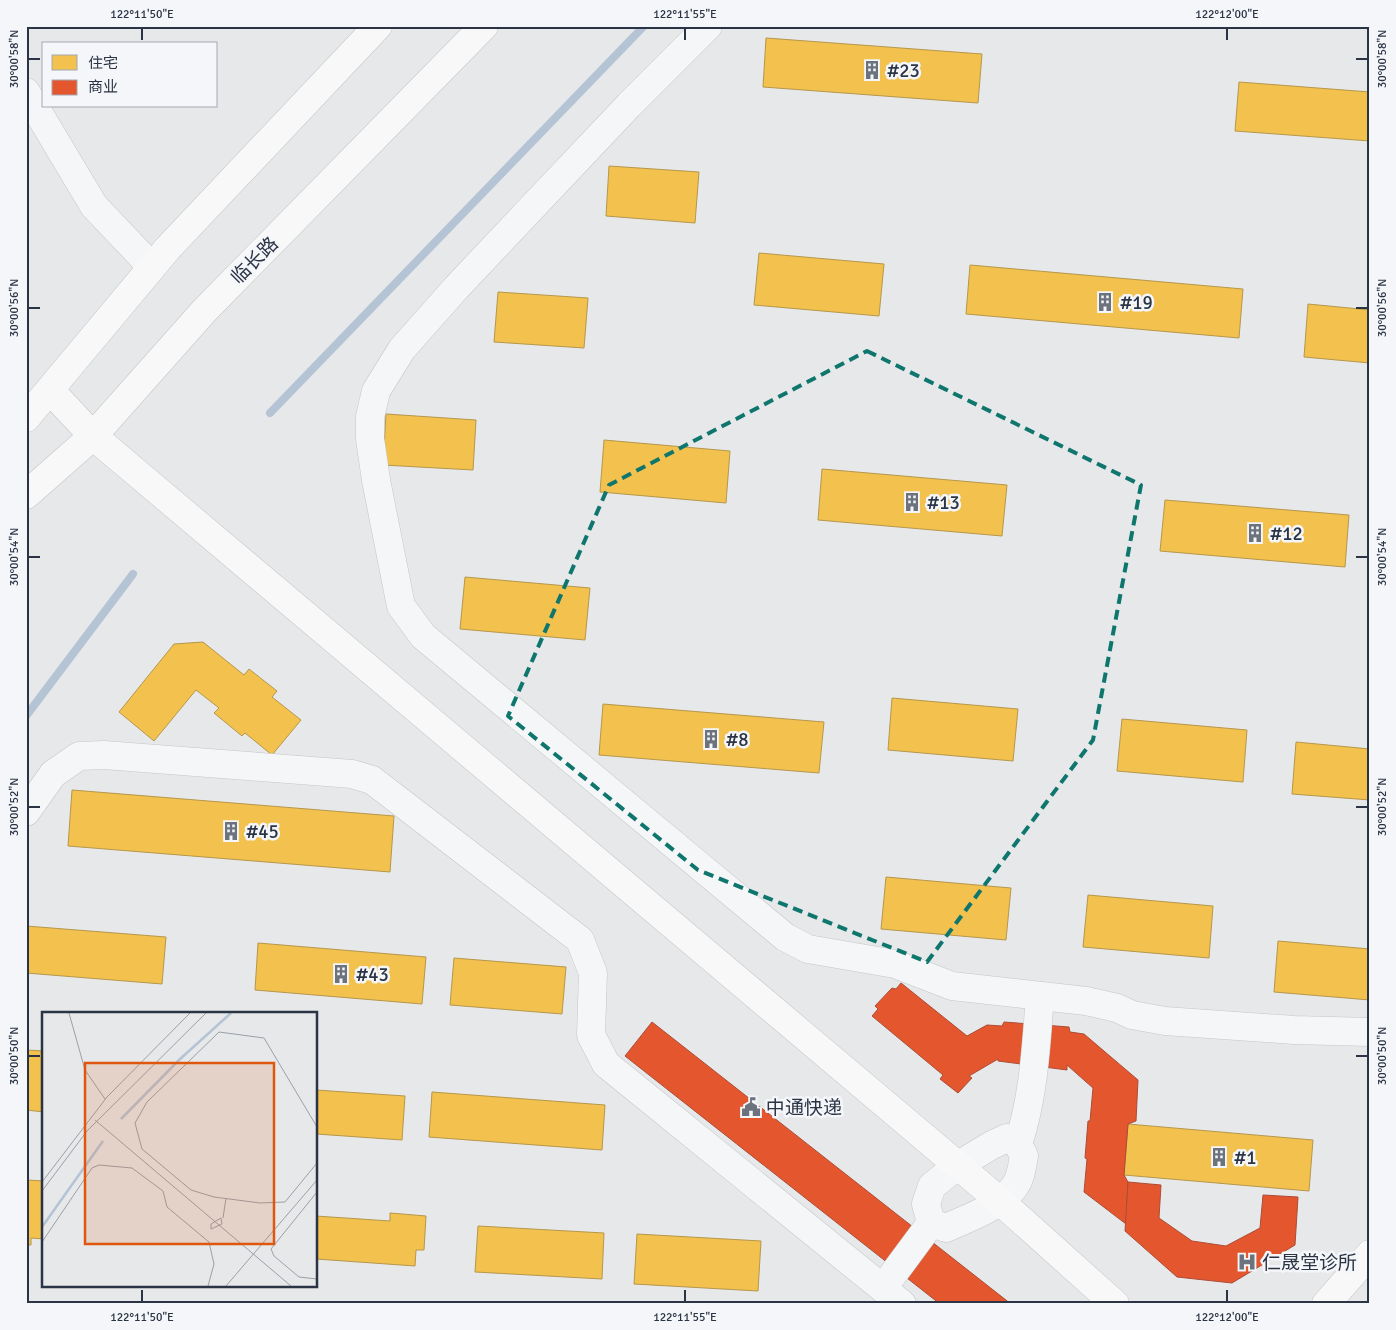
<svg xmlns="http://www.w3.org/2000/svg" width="1396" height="1330" viewBox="0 0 1396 1330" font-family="Signika,'Noto Sans SC',sans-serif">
<rect width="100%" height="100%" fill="#e6e8ea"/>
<g fill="#f2c14e" stroke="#b6974b">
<polygon points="766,38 982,54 978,103 763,87"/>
<polygon points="1239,82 1370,92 1370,141 1235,131"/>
<polygon points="609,166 699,172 695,223 606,216"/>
<polygon points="759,253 884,264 879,316 754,305"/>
<polygon points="970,265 1243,289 1239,338 966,314"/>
<polygon points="498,292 588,298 584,348 494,342"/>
<polygon points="1308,304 1370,310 1370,363 1304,357"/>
<polygon points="386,414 476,420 473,470 383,465"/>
<polygon points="604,440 730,451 726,503 600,492"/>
<polygon points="822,469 1007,485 1002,536 818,520"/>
<polygon points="1165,500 1349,515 1345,567 1160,551"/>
<polygon points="465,577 590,588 585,640 460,629"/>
<polygon points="203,642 244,675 249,669 277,691 272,697 301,720 272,755 245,733 242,736 214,713 219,708 196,690 154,741 119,712 174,644"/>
<polygon points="892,698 1018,709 1013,761 888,750"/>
<polygon points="603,704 824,722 819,773 599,755"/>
<polygon points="1122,719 1247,730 1243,782 1117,771"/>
<polygon points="1296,742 1370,749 1370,800 1292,794"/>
<polygon points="72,790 394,816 390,872 68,846"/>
<polygon points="886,877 1011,888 1006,940 881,929"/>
<polygon points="1088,895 1213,906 1209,958 1083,947"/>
<polygon points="26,926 166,937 162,984 26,973"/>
<polygon points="1278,941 1370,949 1370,1000 1274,992"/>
<polygon points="258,943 426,957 422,1004 255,990"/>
<polygon points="454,958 566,967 562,1014 450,1005"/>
<polygon points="26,1050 44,1051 44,1112 26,1110"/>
<polygon points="316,1090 405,1096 402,1140 316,1134"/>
<polygon points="432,1092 605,1105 602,1150 429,1137"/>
<polygon points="1128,1124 1313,1140 1309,1191 1124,1175"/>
<polygon points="26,1180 44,1181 44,1239 31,1238 31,1245 26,1245"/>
<polygon points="390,1213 426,1216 424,1250 416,1250 415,1266 316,1259 316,1216 390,1221"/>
<polygon points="478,1226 604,1233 602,1279 475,1272"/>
<polygon points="637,1234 761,1241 758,1291 634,1284"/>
</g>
<g fill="#e4572e" stroke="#ac4c35">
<polygon points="901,983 967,1036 987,1025 1002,1026 1004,1022 1069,1027 1070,1032 1084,1034 1138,1080 1136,1121 1128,1124 1124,1175 1128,1182 1126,1224 1084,1192 1087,1159 1085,1158 1088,1121 1090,1121 1093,1088 1067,1065 1067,1070 998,1061 998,1059 969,1076 972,1078 958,1093 940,1079 943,1075 872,1016 878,1009 875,1006 892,988 896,989"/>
<polygon points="652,1022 1011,1304 940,1304 625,1056"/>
<polygon points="1128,1182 1161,1185 1159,1218 1192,1241 1226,1246 1260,1228 1263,1195 1298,1197 1295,1245 1232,1283 1177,1277 1125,1231"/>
</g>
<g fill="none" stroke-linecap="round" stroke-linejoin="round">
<g stroke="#b4c4d5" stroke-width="8">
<polyline points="270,413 644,26"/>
<polyline points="26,716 133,574"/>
</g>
<g stroke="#c4c6c8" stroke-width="29">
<g id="street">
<polyline points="708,26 629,105 456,288 402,349 376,391 370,417 370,439 376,480 401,606 423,636 785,937 808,949 895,964 952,986 1086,1001 1117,1008 1132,1015 1165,1021 1294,1030 1370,1032"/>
<polyline points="26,92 94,206 152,267"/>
<polyline points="26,812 53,774 79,756 104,755 352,774 372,780 580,940 593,973 591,1035 606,1064 902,1304"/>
<path d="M1007,1138L1018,1144L1024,1156C1022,1166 1021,1178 1015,1186C999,1208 970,1217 946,1228L931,1223L926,1204L932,1186L957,1166L992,1145Z"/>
<path d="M1018,1144C1034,1096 1036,1046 1040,996"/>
<polyline points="883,1288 931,1223"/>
</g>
</g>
<g stroke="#c4c6c8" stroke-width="29">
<g id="secondary">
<polyline points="50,390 93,436 1000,1201 1115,1304"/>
<polyline points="26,418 168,248 378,26"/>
<polyline points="26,495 93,436 204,311 484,26"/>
<polyline points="1326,1304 1370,1254"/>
</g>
</g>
<use href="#street" stroke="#f5f6f7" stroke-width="28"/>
<use href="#secondary" stroke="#f8f8f8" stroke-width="28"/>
</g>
<path fill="none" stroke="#0f766e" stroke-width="4" stroke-dasharray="10 6" stroke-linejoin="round" d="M867,351L1141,485L1093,740L927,962L698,870L508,716L609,485Z"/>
<path fill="none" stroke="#2b3445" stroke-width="2" d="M142,28V40M685,28V40M1227,28V40M28,59H40M1356,59H1368M28,308H40M1356,308H1368M28,557H40M1356,557H1368M28,807H40M1356,807H1368M28,1056H40M1356,1056H1368M142,1290V1302M685,1290V1302M1227,1290V1302"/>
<defs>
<g id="building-bare" transform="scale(1.5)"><path d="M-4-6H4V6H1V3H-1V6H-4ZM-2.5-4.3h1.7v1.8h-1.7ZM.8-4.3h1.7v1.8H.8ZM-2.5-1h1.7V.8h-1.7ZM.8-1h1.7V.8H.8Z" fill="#6c737f" stroke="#f4f6f9" stroke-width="2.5" paint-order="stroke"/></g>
<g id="civic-bare" transform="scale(1.5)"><path d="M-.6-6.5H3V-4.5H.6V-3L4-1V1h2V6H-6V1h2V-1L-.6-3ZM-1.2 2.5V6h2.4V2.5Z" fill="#6c737f" stroke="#f4f6f9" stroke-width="2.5" paint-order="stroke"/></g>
<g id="hospital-bare" transform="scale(1.5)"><path d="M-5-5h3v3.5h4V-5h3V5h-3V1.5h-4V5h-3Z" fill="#6c737f" stroke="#f4f6f9" stroke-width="2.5" paint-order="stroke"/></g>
</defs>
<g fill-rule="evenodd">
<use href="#building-bare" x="872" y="70"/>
<use href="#building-bare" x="1105" y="302"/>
<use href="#building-bare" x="912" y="502"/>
<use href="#building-bare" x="1255" y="533"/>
<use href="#building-bare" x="711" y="739"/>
<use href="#building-bare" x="231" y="831"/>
<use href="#building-bare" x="341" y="974"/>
<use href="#civic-bare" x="751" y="1107"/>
<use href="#building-bare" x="1219" y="1157"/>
<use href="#hospital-bare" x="1247" y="1262"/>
</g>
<g text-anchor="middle" stroke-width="5" stroke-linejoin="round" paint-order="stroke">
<g font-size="19" fill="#2b3445" stroke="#f4f6f9" text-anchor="start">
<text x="887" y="77">#23</text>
<text x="1120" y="309">#19</text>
<text x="927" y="509">#13</text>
<text x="1270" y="540">#12</text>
<text x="726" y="746">#8</text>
<text x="246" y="838">#45</text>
<text x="356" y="981">#43</text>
<text x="766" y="1114">中通快递</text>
<text x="1234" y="1164">#1</text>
<text x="1262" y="1269">仁晟堂诊所</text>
</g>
<g font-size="19" fill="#2b3445" stroke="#f4f6f9">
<text transform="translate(254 260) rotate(-45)" y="7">临长路</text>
</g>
</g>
<g transform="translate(42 1012)">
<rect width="275" height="275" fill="#e6e8ea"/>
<path fill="none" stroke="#b4c4d5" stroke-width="2.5" d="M79,107L137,48L189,1M0,215L61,129"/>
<path fill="none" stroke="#9ba0a8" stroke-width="1" d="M27,1L43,58L63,87M53,108L249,274M275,115L222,26L177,20L105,90L93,111L100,137L149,178L172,185L218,191L243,190L275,151M0,170L65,85L148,1M0,179L45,119L164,1M275,180L229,237L232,244L257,265L275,267M179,206L180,212L169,217V212ZM181,206L184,186M0,230L50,156L57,153L90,156L121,179L125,195L167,230L172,252L166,274M184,274L275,168"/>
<path fill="#df570f" fill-opacity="0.15" stroke="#df570f" stroke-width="2.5" d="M43,51H232V232H43Z"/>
<rect width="275" height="275" fill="none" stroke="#2b3445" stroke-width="2.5"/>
</g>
<rect width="1396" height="1330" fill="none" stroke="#f4f6f9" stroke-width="55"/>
<rect x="42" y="42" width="175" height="65" fill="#f4f6f9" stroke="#a4a8b1"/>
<rect x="52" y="55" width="25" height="15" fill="#f2c14e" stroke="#a4a8b1"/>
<text x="88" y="68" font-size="15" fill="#2b3445">住宅</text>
<rect x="52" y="80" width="25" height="15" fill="#e4572e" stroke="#a4a8b1"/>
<text x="88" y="92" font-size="15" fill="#2b3445">商业</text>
<rect x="28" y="28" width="1340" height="1274" fill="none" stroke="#2b3445" stroke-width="2"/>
<g font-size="12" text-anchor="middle" fill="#2b3445">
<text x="142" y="18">122°11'50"E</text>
<text x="685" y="18">122°11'55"E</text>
<text x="1227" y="18">122°12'00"E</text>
<text transform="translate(14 59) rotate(-90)" y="4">30°00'58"N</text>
<text transform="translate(1382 59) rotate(-90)" y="4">30°00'58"N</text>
<text transform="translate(14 308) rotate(-90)" y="4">30°00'56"N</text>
<text transform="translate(1382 308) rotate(-90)" y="4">30°00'56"N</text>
<text transform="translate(14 557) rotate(-90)" y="4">30°00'54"N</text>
<text transform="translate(1382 557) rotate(-90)" y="4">30°00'54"N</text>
<text transform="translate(14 807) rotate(-90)" y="4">30°00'52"N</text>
<text transform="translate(1382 807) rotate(-90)" y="4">30°00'52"N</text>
<text transform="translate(14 1056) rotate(-90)" y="4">30°00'50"N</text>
<text transform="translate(1382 1056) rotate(-90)" y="4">30°00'50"N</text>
<text x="142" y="1321">122°11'50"E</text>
<text x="685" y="1321">122°11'55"E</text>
<text x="1227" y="1321">122°12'00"E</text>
</g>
</svg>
